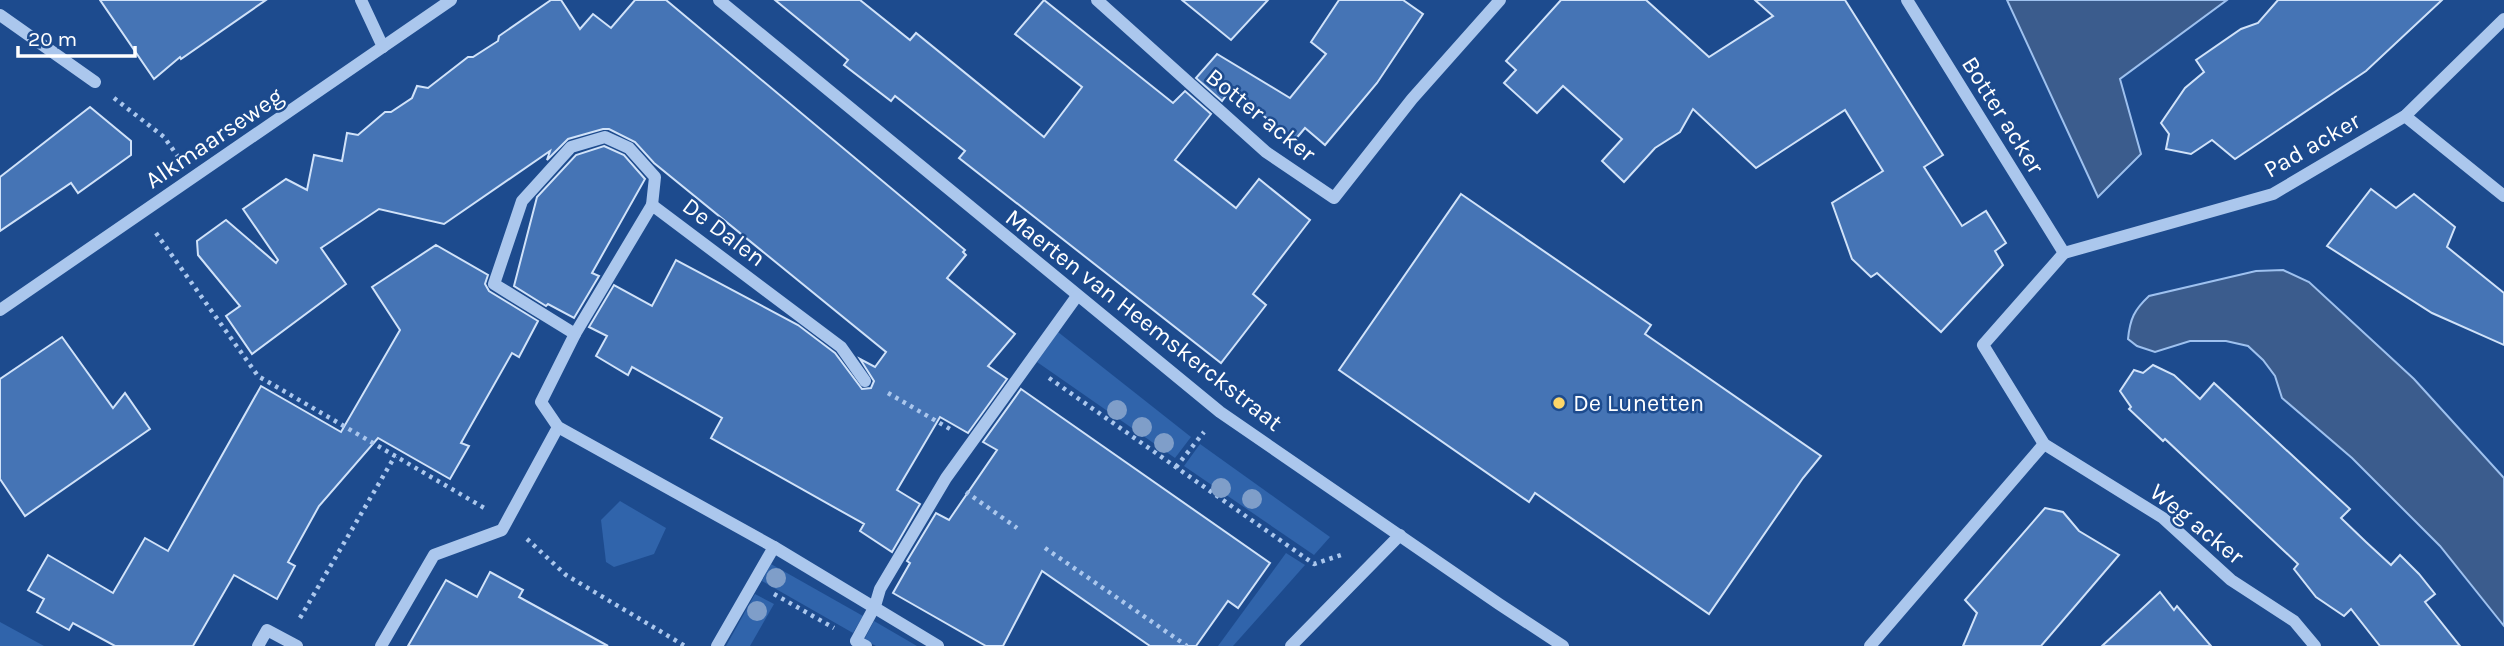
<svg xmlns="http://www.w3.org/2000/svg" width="2504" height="646" viewBox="0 0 2504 646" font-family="Karla,sans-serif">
<rect width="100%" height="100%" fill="#1d4b8e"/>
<g fill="#3064ab">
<polygon points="1058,332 1191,437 1175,458 1037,362"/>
<polygon points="1200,444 1330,537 1314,555 1184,466"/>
<polygon points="620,501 666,528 654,554 614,567 606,562 601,520"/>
<polygon points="1286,553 1305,565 1233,646 1218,646"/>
<polygon points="771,564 863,616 853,633 762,581"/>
<polygon points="755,594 774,604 750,646 726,646"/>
<polygon points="874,621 917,646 876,646 864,640"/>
<polygon points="0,622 44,646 0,646"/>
</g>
<g fill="#3b5c8d" stroke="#9ec1ef" stroke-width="2">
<polygon points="2007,0 2227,0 2120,79 2141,154 2098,197"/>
<path d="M2283,270L2309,282L2414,379L2504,478V626L2440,546L2352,458L2282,398L2275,376L2263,360L2248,346L2226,341H2190L2155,352L2137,346L2128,339C2130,319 2134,310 2149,296L2256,271Z"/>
</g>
<g fill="#4574b5" stroke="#d0e2f9" stroke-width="2">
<polygon points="100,0 266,0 181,59 180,57 154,79"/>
<polygon points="551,0 561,0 580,29 593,14 611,28 635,0 666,0 965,250 963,252 966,255 947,278 1015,334 988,366 1007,379 968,433 940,417 897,490 920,504 892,552 860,531 864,524 711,438 722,418 632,367 628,375 596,356 607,336 589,327 614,285 652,306 676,260 798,325 835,353 862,389 871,388 874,381 860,359 875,367 886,352 654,163 635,142 609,129 603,129 568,139 547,160 550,151 444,224 379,209 321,248 346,284 252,354 226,316 240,306 198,255 197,241 226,220 276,263 278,260 243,209 286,179 307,190 314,155 342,161 347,133 358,135 385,112 391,112 412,98 417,86 428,88 468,57 473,57 498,41 499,36"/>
<polygon points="775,0 860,0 910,40 916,33 1044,137 1082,87 1015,34 1044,0 1173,103 1185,91 1211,114 1175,160 1236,208 1259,179 1310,220 1253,294 1266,305 1221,363 959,158 965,151 933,126 895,96 891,101 844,65 848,60"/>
<polygon points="1182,0 1268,0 1231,40"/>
<polygon points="1339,0 1403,0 1423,14 1377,83 1325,145 1305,128 1294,141 1231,89 1222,101 1196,78 1217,54 1290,98 1326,54 1311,42"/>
<polygon points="1561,0 1646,0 1709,57 1773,16 1755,0 1845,0 1943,155 1924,167 1962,226 1986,211 2006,243 1995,251 2003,265 1941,332 1877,273 1871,277 1852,259 1832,203 1883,171 1845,110 1756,168 1693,109 1680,132 1655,148 1624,182 1602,161 1622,139 1563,86 1537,113 1504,83 1516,70 1506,61"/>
<polygon points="2278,0 2442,0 2366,71 2235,159 2212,140 2191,154 2166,149 2169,134 2161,123 2185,88 2204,72 2196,60 2241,29 2258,23"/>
<polygon points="90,107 131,141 131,155 78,193 71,183 0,231 0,177"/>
<polygon points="604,146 624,155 645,179 592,273 599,276 574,318 548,304 546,306 514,286 537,197 576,155"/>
<polygon points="2371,189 2396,208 2414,194 2455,227 2447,247 2504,293 2504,345 2432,313 2327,246"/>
<polygon points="1461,194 1651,325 1645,334 1821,456 1803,478 1709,614 1535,493 1529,502 1339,370"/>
<polygon points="436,245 488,275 485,284 489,291 538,321 519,357 512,353 461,443 469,446 450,479 378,438 319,506 288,562 295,566 277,599 234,575 193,646 115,646 73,623 69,630 37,612 44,599 28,590 48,555 113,593 145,538 168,551 261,386 341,432 400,330 372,287"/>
<polygon points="62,337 113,408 125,393 150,429 25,516 0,479 0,379"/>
<polygon points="2153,365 2174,375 2200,399 2214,383 2350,509 2341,518 2366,542 2391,565 2400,555 2419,574 2435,594 2425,602 2460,646 2380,646 2351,609 2344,616 2316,597 2294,569 2298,564 2165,439 2163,441 2129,409 2131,407 2120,391 2134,370 2143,373"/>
<polygon points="1021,389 1270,563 1238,608 1228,601 1196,646 1150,646 1042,571 1003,646 986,646 893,593 910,563 907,561 936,513 949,520 997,450 983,442"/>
<polygon points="2045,508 2063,512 2079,531 2119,555 2041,646 1963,646 1977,613 1965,600"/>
<polygon points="490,572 523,590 519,597 608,646 408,646 446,580 477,597"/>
<polygon points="2160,592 2174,610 2177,606 2211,646 2102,646"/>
</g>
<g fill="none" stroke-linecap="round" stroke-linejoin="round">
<g stroke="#abc7ed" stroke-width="4.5" stroke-dasharray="3.5 5" stroke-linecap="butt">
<polyline points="114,98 164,137 179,158"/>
<polyline points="156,233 258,376 486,509"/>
<polyline points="1049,378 1314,564 1344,554"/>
<polyline points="888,393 950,429"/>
<polyline points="1176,467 1204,432"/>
<polyline points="966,492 1017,528"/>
<polyline points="527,539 566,575 685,646"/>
<polyline points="1045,548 1187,646"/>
<polyline points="774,594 834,628"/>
<polyline points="300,618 395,456"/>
</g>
<g stroke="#abc7ed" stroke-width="12">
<polyline points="361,0 383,47"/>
<polyline points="719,0 1220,412 1499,604 1563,646"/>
<polyline points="1097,0 1266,152 1334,198 1412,99 1500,0"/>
<polyline points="1907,0 2064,253"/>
<polyline points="0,15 95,82"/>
<polyline points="2405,116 2504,196"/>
<polyline points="2064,253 1983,345 2044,444 2163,518 2231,580 2294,621 2315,646"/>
<polyline points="2064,253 2273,194 2405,116 2504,19"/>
<polyline points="0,310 451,0"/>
<polyline points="575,334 494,284 522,201 571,147 605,137 629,148 655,177 652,205"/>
<polyline points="865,381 841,347 652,205 575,334 541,402 558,427 774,547 938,646"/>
<polyline points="258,646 267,630 297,646"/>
<polyline points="381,646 434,555 502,530 558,427"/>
<polyline points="717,646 774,547"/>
<polyline points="866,646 856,641 875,606 880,589 946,478 1077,296"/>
<polyline points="1291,646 1400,535"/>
<polyline points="1870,646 2044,444"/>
</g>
</g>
<g fill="#7f9ec9">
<circle cx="1117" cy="410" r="10"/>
<circle cx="1142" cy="427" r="10"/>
<circle cx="1164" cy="443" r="10"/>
<circle cx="1221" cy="488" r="10"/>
<circle cx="1252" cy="499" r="10"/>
<circle cx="776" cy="578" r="10"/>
<circle cx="757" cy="611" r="10"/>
</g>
<circle fill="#fdd669" stroke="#1d4b8e" stroke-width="2.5" cx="1559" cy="403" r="7"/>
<g text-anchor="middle" stroke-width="5" stroke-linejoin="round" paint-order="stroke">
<g font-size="24" fill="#fff" stroke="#1d4b8e">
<text transform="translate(1261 115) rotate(39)" y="8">Botter acker</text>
<text transform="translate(2003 115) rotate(58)" y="8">Botter acker</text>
<text transform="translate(214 138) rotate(-34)" y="8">Alkmaarseweg</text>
<text transform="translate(2312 145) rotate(-30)" y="8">Pad acker</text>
<text transform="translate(724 232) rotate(37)" y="8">De Dalen</text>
<text transform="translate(1144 320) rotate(38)" y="8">Maerten van Heemskerckstraat</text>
<text transform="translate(2197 524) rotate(39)" y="8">Weg acker</text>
</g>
<g font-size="24" fill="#fff" stroke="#1d4b8e" text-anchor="start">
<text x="1573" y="411">De Lunetten</text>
</g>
</g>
<path d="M18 46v10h117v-10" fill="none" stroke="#ffffff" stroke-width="3.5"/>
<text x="28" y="46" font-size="21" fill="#ffffff" stroke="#1d4b8e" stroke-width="5" paint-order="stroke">20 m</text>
</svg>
